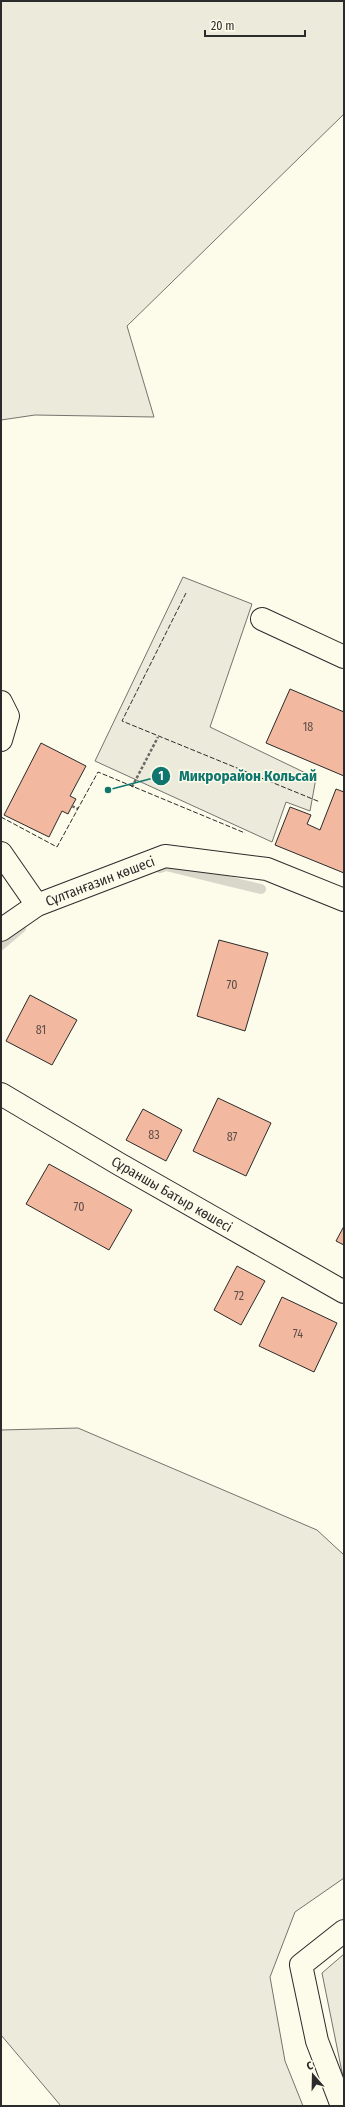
<svg xmlns="http://www.w3.org/2000/svg" width="345" height="2107" viewBox="0 0 345 2107" font-family="'Fira Sans Condensed',sans-serif">
<rect width="100%" height="100%" fill="#fdfbea"/>
<g fill="#ecebdb" stroke="#74746e">
<polygon points="1,1 344,1 344,114 127,326 154,417 35,415 1,420"/>
<polygon points="183,577 252,604 210,727 316,778 310,811 286,802 272,842 95,761"/>
<polygon points="78,1428 317,1530 344,1555 344,1878 295,1912 270,1977 285,2061 303,2106 61,2106 1,2035 1,1430"/>
<polygon points="344,1954 344,2082 322,1973"/>
</g>
<g fill="none" stroke-linecap="round" stroke-linejoin="round">
<g stroke="#d8d7c9" stroke-width="10">
<polyline points="160,868 166,866 261,889"/>
<polyline points="1,945 21,928"/>
</g>
</g>
<g fill="#f2b8a0" stroke="#2b2b2b">
<polygon points="290,689 344,712 344,776 266,743"/>
<polygon points="41,743 86,766 70,796 76,799 72,806 68,814 62,811 49,837 4,815"/>
<polygon points="336,789 344,792 344,873 275,845 290,807 311,815 307,824 320,830"/>
<polygon points="219,940 268,953 245,1031 197,1016"/>
<polygon points="30,995 77,1020 52,1065 6,1041"/>
<polygon points="218,1098 271,1123 246,1176 193,1151"/>
<polygon points="143,1109 182,1130 166,1161 126,1140"/>
<polygon points="49,1164 132,1210 109,1250 26,1204"/>
<polygon points="344,1226 344,1245 336,1241"/>
<polygon points="237,1266 265,1281 241,1325 214,1310"/>
<polygon points="282,1297 337,1323 314,1372 259,1346"/>
</g>
<g fill="none" stroke-linecap="round" stroke-linejoin="round">
<g stroke="#2b2b2b" stroke-width="24">
<g id="minor">
<polyline points="262,619 344,657"/>
<polyline points="1,702 8,716 1,740"/>
<polyline points="1,853 37,905"/>
<polyline points="1,930 37,905 165,856 267,869 344,900"/>
<polyline points="1,1094 119,1164 344,1292"/>
<polyline points="342,2106 317,2041 301,1965 344,1931"/>
</g>
</g>
<g stroke="#6a6964" stroke-width="2.5" stroke-dasharray="3 2" stroke-linecap="butt">
<polyline points="132,787 158,737"/>
<polyline points="72,806 78,809"/>
</g>
<use href="#minor" stroke="#fdfbea" stroke-width="22"/>
<g stroke="#2b2b2b" stroke-width="1" stroke-dasharray="5 2" stroke-linecap="butt">
<polyline points="186,593 122,721 320,802"/>
<polyline points="1,817 57,847 98,772 245,833"/>
</g>
</g>
<g text-anchor="middle" stroke-width="3" stroke-linejoin="round" paint-order="stroke">
<g font-size="12" fill="#5d4e48">
<text x="308" y="731">18</text>
<text x="232" y="989">70</text>
<text x="41" y="1034">81</text>
<text x="154" y="1139">83</text>
<text x="232" y="1141">87</text>
<text x="79" y="1211">70</text>
<text x="239" y="1300">72</text>
<text x="298" y="1338">74</text>
</g>
<g font-size="14" fill="#2b2b2b" stroke="#fdfbea">
<text transform="translate(100 881) rotate(-21)" y="5">Сұлтанғазин көшесі</text>
<text transform="translate(172 1194) rotate(30)" y="5">Сұраншы Батыр көшесі</text>
</g>
</g>
<path fill="none" stroke="#0f766e" stroke-width="1.5" d="M108 790L161 776"/>
<g fill="#0f766e" stroke="#fdfbea" stroke-width="1.5">
<circle cx="108" cy="790" r="4"/>
<circle cx="161" cy="776" r="10"/>
</g>
<g font-size="12" text-anchor="middle" font-weight="bold" fill="#fff">
<text x="161" y="780">1</text>
</g>
<g font-size="15" text-anchor="middle" font-weight="bold" fill="#0f766e" stroke="#fdfbea" stroke-width="3" stroke-linejoin="round" paint-order="stroke">
<text x="248" y="781">Микрорайон Кольсай</text>
</g>
<rect width="345" height="2107" fill="none" stroke="#2b2b2b" stroke-width="4"/>
<g transform="translate(313 2075) rotate(340)" stroke="#fdfbea" stroke-width="3" paint-order="stroke">
<path d="M0-3L7 15L0 10L-7 15Z" fill="#2b2b2b"/>
<text y="-6" font-size="11" font-weight="bold" text-anchor="middle" fill="#2b2b2b">С</text>
</g>
<path d="M205 30v6h100v-6" fill="none" stroke="#2b2b2b" stroke-width="2"/>
<text x="211" y="30" font-size="12" fill="#2b2b2b" stroke="#fdfbea" stroke-width="3" paint-order="stroke">20 m</text>
</svg>
